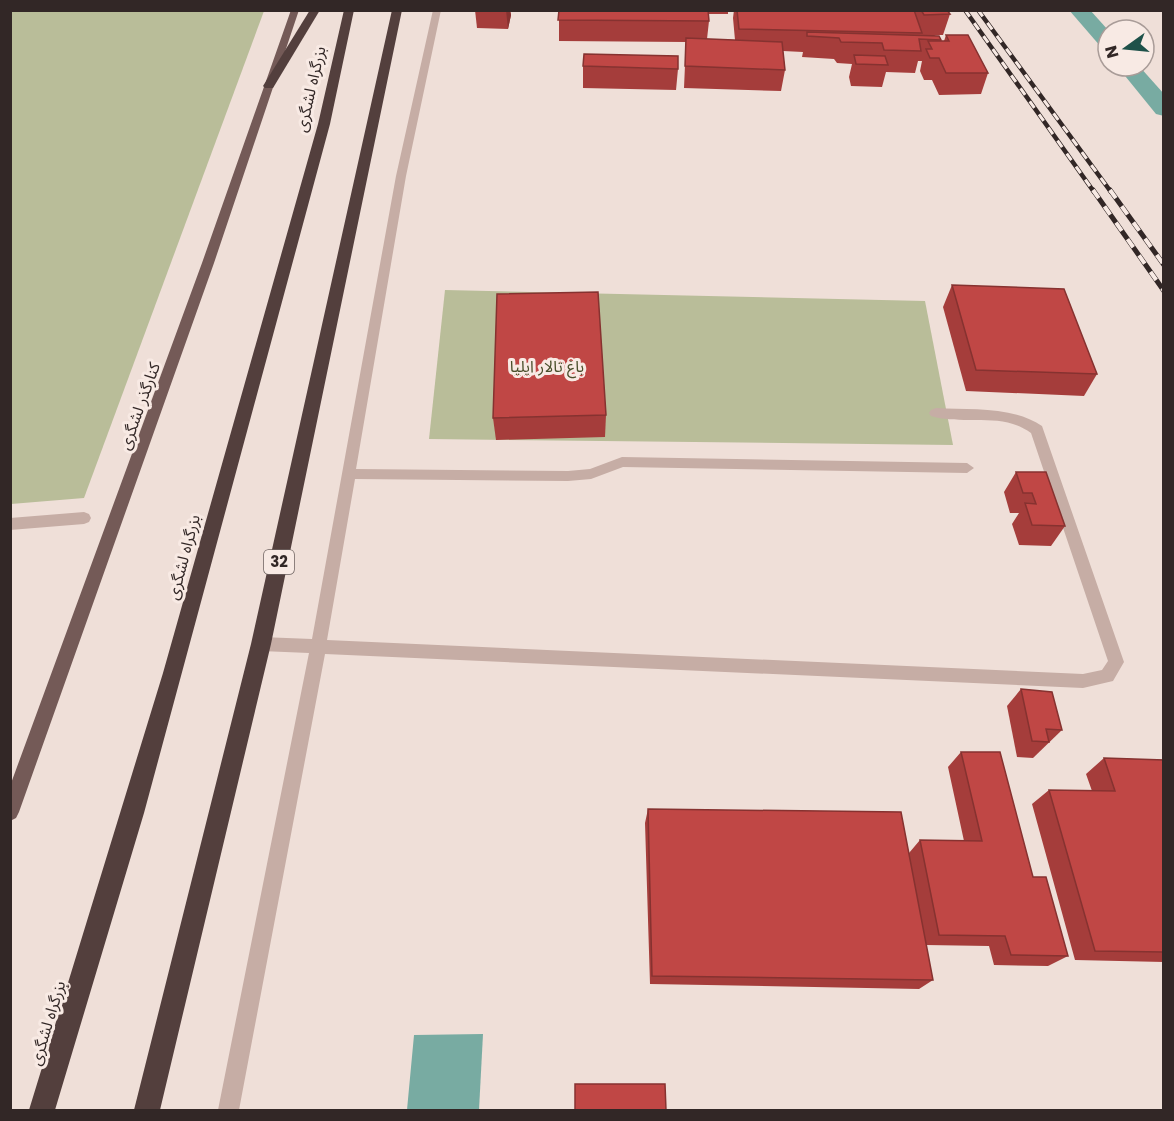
<svg xmlns="http://www.w3.org/2000/svg" width="1174" height="1121" viewBox="0 0 1174 1121" font-family="Poppins,'Noto Sans Arabic',sans-serif">
<rect width="100%" height="100%" fill="#efdfd8"/>
<g fill="#b9bd99">
<polygon points="11,10 264,11 84,498 11,504"/>
<polygon points="445,290 925,301 953,445 429,439"/>
</g>
<polygon fill="#78aba2" points="483,1034 479,1110 407,1110 414,1035"/>
<g fill="none" stroke-linecap="round" stroke-linejoin="round">
<g fill="#78aba2" fill-rule="evenodd">
<polygon points="1069,10 1090,10 1108,30 1108,49 1101,47"/>
<polygon points="1117,66 1139,66 1164,94 1164,116 1156,114"/>
</g>
<g fill="#c6ada5" fill-rule="evenodd">
<path d="M433,10H441L406,176L356,469L568,471L590,469L622,457L967,463L974,468L967,473L623,467L591,479L568,481L355,479L327,640L1083,674L1102,670L1108,661L1031,433C1001,411 964,426 931,416L929,413L931,410L936,408C971,410 1012,406 1042,426L1124,662L1113,681L1083,688L325,654L239,1110H218L309,653L261,651L255,649L253,644L255,639L261,637L312,639L396,176Z"/>
<polygon points="84,512 89,514 91,518 89,522 84,524 10,530 10,518"/>
</g>
<polygon fill="#745a57" fill-rule="evenodd" points="291,10 299,10 214,263 19,812 16,818 10,821 10,786 202,263"/>
<g fill="#533f3d" fill-rule="evenodd">
<polygon points="310,10 320,10 273,88 265,88 263,86"/>
<polygon points="344,10 354,10 330,124 144,813 55,1110 29,1110 163,673 318,124"/>
<polygon points="392,10 402,10 271,644 160,1110 134,1110 251,644"/>
</g>
<g stroke="#322726" stroke-width="4.5">
<g id="rail-far1">
<polyline points="965,10 1094,192"/>
<polyline points="978,10 1111,192"/>
</g>
</g>
<g stroke="#322726" stroke-width="5">
<g id="rail">
<polyline points="1093,190 1164,291"/>
<polyline points="1110,190 1164,265"/>
</g>
</g>
<use href="#rail-far1" stroke="#f8eae4" stroke-width="3" stroke-dasharray="8" stroke-linecap="butt"/>
<use href="#rail" stroke="#f8eae4" stroke-width="4" stroke-dasharray="10" stroke-linecap="butt"/>
</g>
<g fill="#a53d3b">
<polygon points="475,10 510,10 511,15 508,29 477,28"/>
<polygon points="559,10 728,10 728,14 708,14 709,21 707,39 735,40 733,18 734,10 947,10 950,14 943,35 934,35 941,40 941,41 944,41 946,35 988,73 981,94 939,95 932,80 924,80 920,71 922,61 918,61 915,73 886,72 882,87 851,86 849,77 852,64 837,63 834,59 802,57 803,52 783,51 785,70 781,91 684,88 686,42 559,41"/>
<polygon points="583,66 678,69 676,90 583,88"/>
<polygon points="952,285 1097,374 1084,396 966,391 943,307"/>
<polygon points="606,415 605,437 496,440 493,418"/>
<polygon points="1016,472 1065,526 1051,546 1019,545 1012,524 1019,513 1010,513 1004,492"/>
<polygon points="1021,689 1062,730 1033,758 1017,757 1007,706"/>
<polygon points="961,752 1033,877 1068,956 1048,966 994,965 989,946 926,945 933,980 919,989 650,984 645,823 648,809 909,853 920,840 964,841 948,767"/>
<polygon points="1104,758 1164,760 1164,962 1075,960 1032,804 1049,790 1092,791 1086,774"/>
</g>
<polygon fill="#863230" points="506,10 510,10 511,15 508,29"/>
<g fill="#c04745" stroke="#863230" stroke-width="1.5">
<polygon points="559,10 708,10 709,21 558,20"/>
<polygon points="737,10 914,10 922,33 739,29"/>
<polygon points="921,10 947,10 950,14 924,15"/>
<polygon points="807,32 939,36 941,40 919,39 921,51 884,50 882,43 841,42 839,38 807,36"/>
<polygon points="946,35 968,35 988,73 946,73 939,58 930,58 926,49 932,49 928,41 949,41"/>
<polygon points="686,38 782,42 785,70 685,66"/>
<polygon points="584,54 678,56 678,69 583,66"/>
<polygon points="854,55 885,56 888,65 856,64"/>
<polygon points="952,285 1064,289 1097,374 976,370"/>
<polygon points="598,292 606,415 493,418 497,294"/>
<polygon points="1016,472 1046,472 1065,526 1032,525 1025,503 1036,504 1032,493 1023,493"/>
<polygon points="1021,689 1052,692 1062,730 1046,729 1049,742 1032,741"/>
<polygon points="961,752 1000,752 1033,877 1046,877 1068,956 1011,955 1005,936 939,935 920,840 982,841"/>
<polygon points="1104,758 1164,760 1164,952 1095,951 1049,790 1115,791"/>
<polygon points="648,809 901,812 933,980 652,976"/>
<polygon points="575,1084 665,1084 666,1110 575,1110"/>
</g>
<g text-anchor="middle" stroke-width="6" stroke-linejoin="round" paint-order="stroke">
<rect fill="#f8eae4" stroke="#6d625f" stroke-width="1.5" x="264" y="550" width="30" height="24" rx="4.5"/>
<g font-size="15" font-weight="bold" fill="#322726">
<text x="279" y="567">32</text>
</g>
<g font-size="16" fill="#322726" stroke="#f8eae4">
<text transform="translate(310 89) rotate(-77)" y="6">بزرگراه لشگری</text>
<text transform="translate(139 406) rotate(-70)" y="6">کنارگذر لشگری</text>
<text transform="translate(183 557) rotate(-75)" y="6">بزرگراه لشگری</text>
<text transform="translate(47 1023) rotate(-73)" y="6">بزرگراه لشگری</text>
</g>
<g font-size="16" fill="#4a4f2b" stroke="#f8eae4">
<text x="547" y="372">باغ تالار ایلیا</text>
</g>
</g>
<rect width="1174" height="1121" fill="none" stroke="#322726" stroke-width="24"/>
<g transform="translate(1126 48) rotate(255)"><circle r="28" fill="#f8eae4" stroke="#a99c98" stroke-width="1.5"/>
<path d="M0-4.5L10 22L0 15L-10 22Z" fill="#1e5149"/>
<text y="-9" font-size="16" font-weight="bold" text-anchor="middle" fill="#322726">N</text>
</g>
</svg>
